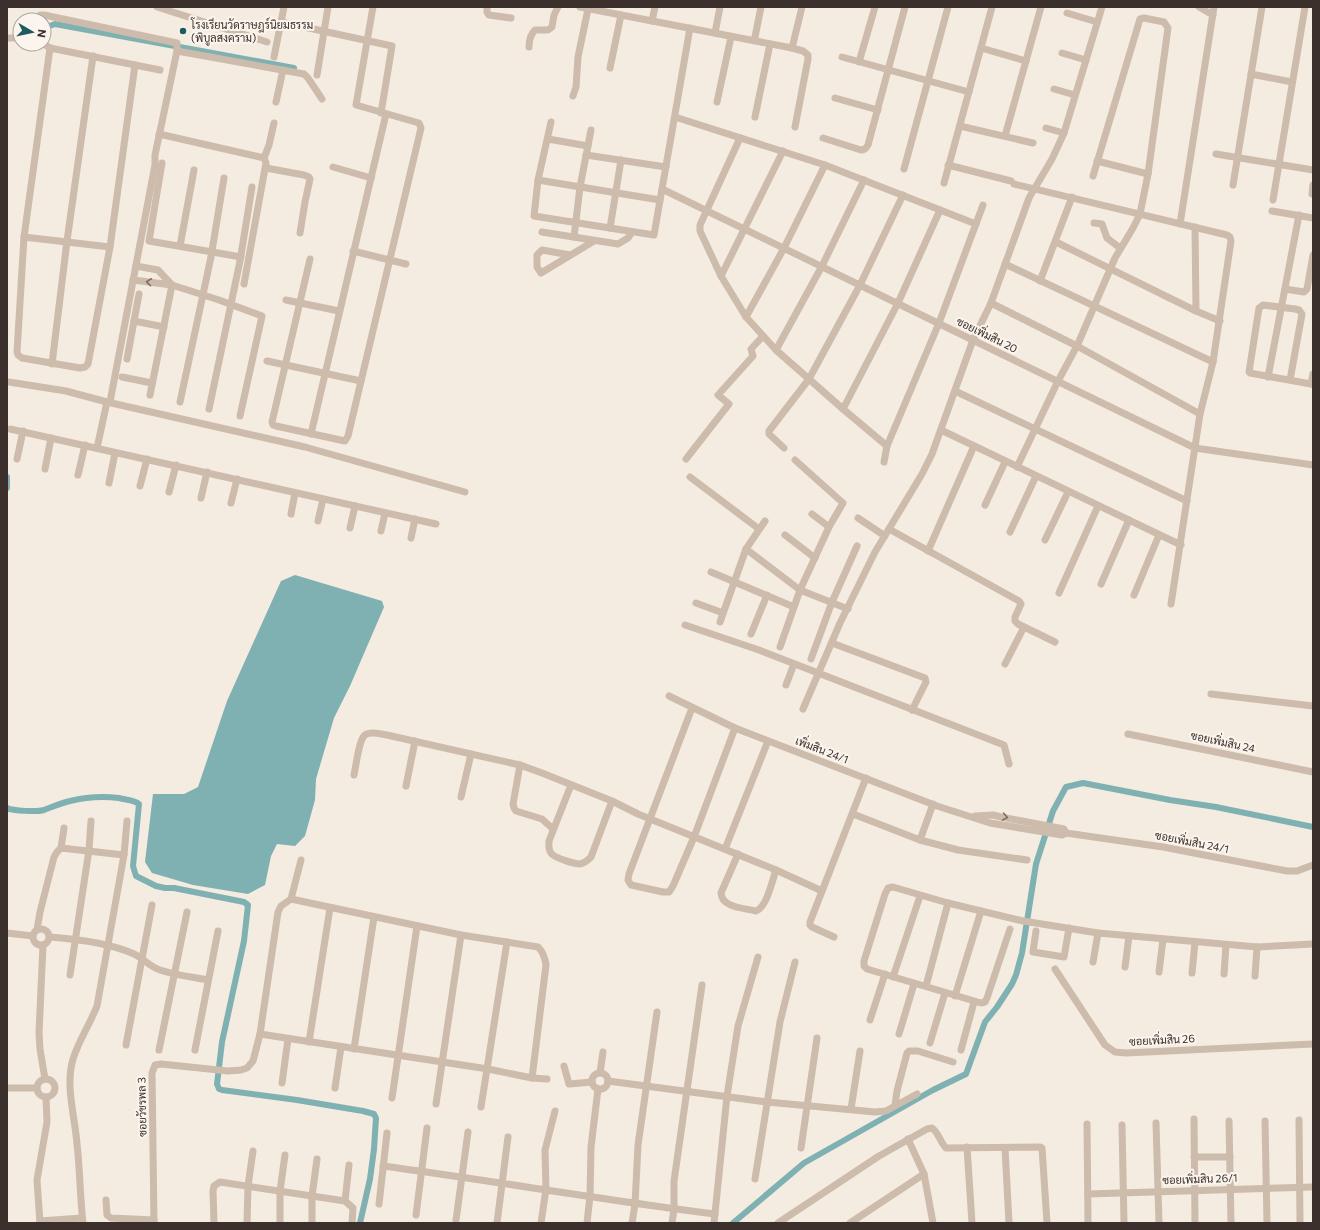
<svg xmlns="http://www.w3.org/2000/svg" width="1320" height="1230" viewBox="0 0 1320 1230" font-family="Commissioner,Sarabun,sans-serif">
<rect width="100%" height="100%" fill="#f4ebe1"/>
<polygon fill="#7fb0b2" points="295,575 382,601 384,607 350,686 334,718 316,779 315,800 305,836 295,846 277,844 271,856 265,885 248,894 193,885 152,873 145,862 153,794 184,794 198,787 227,701 281,581"/>
<g fill="none" stroke-linecap="round" stroke-linejoin="round">
<g stroke="#7fb0b2" stroke-width="6">
<polyline points="44,28 55,24 294,68"/>
<polyline points="7,477 7,488"/>
<path d="M7,808C13,811 37,812 44,810C52,807 61,803 70,801C86,797 103,796 119,798C126,800 134,800 139,804L133,866L136,876L156,886L165,888H174L244,902L248,905L244,941L222,1042L217,1084L219,1089L222,1090L297,1100L363,1111L374,1114L376,1118L374,1149L370,1179L360,1223"/>
<polyline points="733,1223 804,1163 933,1090 966,1074 985,1022 997,1007 1012,984 1016,975 1022,953 1036,864 1053,811 1066,787 1083,783 1170,800 1216,807 1313,827"/>
</g>
<g stroke="#cdbbac" stroke-width="7">
<polyline points="157,7 267,42"/>
<polyline points="487,7 487,12 489,15 511,18"/>
<polyline points="580,7 792,48 803,51 808,55 808,59 795,127"/>
<polyline points="1199,7 1213,15"/>
<polyline points="1067,13 1097,22"/>
<polyline points="37,20 40,15 44,15 177,43 177,51"/>
<polyline points="652,21 655,7"/>
<polyline points="281,22 392,46 381,113"/>
<polyline points="715,33 720,7"/>
<polyline points="755,37 761,7"/>
<polyline points="7,38 20,38"/>
<polyline points="44,44 50,48 160,70"/>
<path d="M529,47C529,40 530,35 535,30H548L552,27L554,15L558,7"/>
<polyline points="50,48 24,237 17,352 18,355 22,358 80,368 85,367 88,364 110,247 135,65"/>
<polyline points="792,48 802,7"/>
<polyline points="981,48 1026,61"/>
<polyline points="1062,53 1086,60"/>
<polyline points="274,57 284,7"/>
<polyline points="842,57 969,92"/>
<polyline points="859,62 875,7"/>
<polyline points="610,68 621,15"/>
<polyline points="1251,74 1292,82"/>
<polyline points="317,75 328,7"/>
<polyline points="1054,89 1075,95"/>
<polyline points="573,96 576,87 578,57 588,9"/>
<polyline points="835,98 878,110"/>
<polyline points="276,102 283,70"/>
<polyline points="717,102 731,37"/>
<polyline points="675,117 825,165 976,224"/>
<polyline points="755,117 770,44"/>
<polyline points="551,122 538,180 534,216 654,235 690,28"/>
<polyline points="960,126 1033,143"/>
<polyline points="1046,128 1064,133"/>
<polyline points="159,134 264,158 266,163 244,284"/>
<polyline points="1005,136 1041,7"/>
<polyline points="740,138 700,225 700,231 721,276 746,317 776,350 843,409"/>
<polyline points="823,138 861,150 865,149 868,145 905,7"/>
<polyline points="548,139 588,146"/>
<polyline points="1216,154 1313,170"/>
<polyline points="586,155 666,167"/>
<polyline points="264,158 269,145 274,123"/>
<polyline points="1097,161 1148,174"/>
<polyline points="162,163 149,241 241,257"/>
<polyline points="948,165 1011,181"/>
<polyline points="333,167 371,178"/>
<polyline points="266,168 304,175 309,177 310,179 305,202 300,233"/>
<polyline points="904,169 948,7"/>
<polyline points="538,180 660,200"/>
<polyline points="944,183 992,7"/>
<polyline points="1014,184 1227,235 1230,237 1231,241 1213,362 1200,414 1171,604"/>
<polyline points="1233,185 1262,7"/>
<polyline points="662,189 1195,448 1313,465"/>
<polyline points="1312,194 1313,185"/>
<polyline points="1273,200 1305,7"/>
<polyline points="1272,211 1313,218"/>
<polyline points="1094,223 1102,224 1107,238 1120,248"/>
<polyline points="1180,224 1214,7"/>
<polyline points="1195,227 1196,311"/>
<polyline points="610,228 621,160"/>
<polyline points="542,232 618,244 628,238 632,232"/>
<polyline points="24,237 110,247"/>
<polyline points="574,237 580,187 591,130"/>
<polyline points="1056,242 1196,311 1220,321"/>
<polyline points="180,246 194,170"/>
<polyline points="353,251 406,264"/>
<polyline points="570,255 542,250 537,255 537,267 541,273 594,241"/>
<polyline points="310,259 272,422 273,425 276,426 345,441 348,436 421,128 419,123 356,105 373,7"/>
<polyline points="1005,264 1213,362"/>
<polyline points="721,276 783,151"/>
<polyline points="133,280 172,285 158,270 136,266"/>
<polyline points="1040,281 1072,197"/>
<polyline points="1285,289 1304,292 1307,289 1313,255"/>
<polyline points="286,300 339,311"/>
<polyline points="991,303 1077,346 1200,414"/>
<polyline points="746,317 784,248 825,165"/>
<polyline points="134,321 164,327"/>
<polyline points="776,350 822,266 864,180"/>
<polyline points="127,359 139,294"/>
<polyline points="267,361 361,381"/>
<polyline points="52,364 67,241 93,56"/>
<polyline points="122,377 152,383"/>
<polyline points="1268,377 1299,215"/>
<polyline points="1290,380 1302,314 1299,310 1295,309 1263,305 1259,308 1249,372 1250,373 1311,384 1313,384"/>
<polyline points="9,382 66,391 107,402 305,447 465,492"/>
<polyline points="1311,384 1313,374"/>
<polyline points="955,391 1187,501"/>
<polyline points="150,395 172,285 219,300 262,316 240,416"/>
<polyline points="110,402 155,165 155,155 177,51 304,74 308,78 322,99"/>
<polyline points="180,402 211,257 224,178"/>
<polyline points="209,409 240,261 252,187"/>
<polyline points="10,429 436,524"/>
<polyline points="941,430 1181,545"/>
<polyline points="311,434 386,114"/>
<polyline points="887,446 843,409 898,303 940,210"/>
<polyline points="97,448 107,402"/>
<polyline points="784,448 769,434 769,431 809,379 860,285 903,195"/>
<polyline points="17,459 23,431"/>
<polyline points="686,459 729,404 718,395 753,356 751,349 763,336"/>
<polyline points="884,462 887,446 939,323 983,205"/>
<polyline points="1017,467 1058,381 1077,346 1115,258 1133,228 1140,214 1148,174 1168,28 1164,22 1144,18 1140,19 1093,176"/>
<polyline points="45,469 51,438"/>
<polyline points="78,475 85,445"/>
<polyline points="690,477 759,529"/>
<polyline points="109,483 115,453"/>
<polyline points="140,486 147,459"/>
<polyline points="169,492 176,465"/>
<polyline points="201,498 207,472"/>
<polyline points="231,503 237,479"/>
<polyline points="985,505 1005,462"/>
<polyline points="291,514 295,493"/>
<polyline points="812,514 829,527"/>
<polyline points="858,518 885,536"/>
<polyline points="318,521 323,499"/>
<polyline points="765,521 746,549 800,590 848,609"/>
<polyline points="350,528 355,506"/>
<polyline points="889,529 1019,601 1021,604 1015,617 1015,621 1018,624 1055,642"/>
<polyline points="381,531 385,513"/>
<polyline points="1010,532 1036,476"/>
<polyline points="785,535 815,558"/>
<polyline points="411,538 415,519"/>
<polyline points="1045,540 1068,492"/>
<polyline points="928,551 974,446"/>
<polyline points="711,572 794,607"/>
<polyline points="1101,584 1129,520"/>
<polyline points="1059,593 1098,506"/>
<polyline points="1134,595 1159,535"/>
<polyline points="696,603 723,613"/>
<polyline points="720,622 746,549"/>
<polyline points="685,625 759,650 1004,745 1009,764"/>
<polyline points="751,634 767,595"/>
<polyline points="832,643 925,678 926,682 912,710"/>
<polyline points="780,647 800,590 829,527 843,503 795,460"/>
<polyline points="811,659 832,602 857,546"/>
<polyline points="1005,664 1024,627"/>
<polyline points="786,685 794,664"/>
<polyline points="1211,694 1313,706"/>
<polyline points="669,696 735,728 937,806 990,823 1062,835 1066,833 1163,847 1287,871 1297,871 1313,865"/>
<polyline points="692,708 629,874 628,880 631,885 663,892 669,892 673,886 694,837 735,728"/>
<polyline points="803,709 840,623 875,552 922,474 932,454 973,340 991,303 1029,198 1052,159 1064,133 1102,7"/>
<polyline points="1128,734 1313,772"/>
<polyline points="520,765 513,804 514,808 516,811 542,819 553,829"/>
<path d="M354,775C356,766 359,739 365,735C370,731 381,734 387,735L520,765L542,773L612,801L638,814L776,870L822,891"/>
<path d="M571,785L549,841C549,845 548,849 551,853C554,858 575,864 580,864C585,863 588,860 591,857L612,801"/>
<polyline points="406,786 415,741"/>
<polyline points="461,797 471,754"/>
<polyline points="853,814 920,840 958,850 1027,860"/>
<polyline points="975,816 993,815 1001,817 1064,829 1066,833"/>
<polyline points="920,840 933,804"/>
<polyline points="61,848 64,828"/>
<polyline points="725,849 768,741"/>
<path d="M738,854L721,893C722,908 744,908 756,911C767,907 772,881 776,870"/>
<path d="M291,899L461,935L538,947C543,952 545,957 546,965L532,1078"/>
<circle cx="41" cy="937" r="8"/>
<polyline points="1010,929 987,998 985,1002 981,1003 867,969 864,966 864,961 885,894 888,888 893,887 948,903 1023,921 1098,933 1257,947 1313,944"/>
<polyline points="37,930 40,912 54,857 57,852 61,848 124,855"/>
<polyline points="1036,931 1033,952 1064,957 1069,928"/>
<polyline points="7,933 33,936"/>
<path d="M50,937C76,939 110,943 134,954C143,958 150,967 160,970C175,975 192,977 208,980"/>
<polyline points="834,937 812,927 810,925 810,922 866,778"/>
<polyline points="43,945 39,1033 40,1049 45,1079"/>
<polyline points="1093,962 1098,933"/>
<polyline points="1125,967 1129,936"/>
<polyline points="1055,969 1105,1045 1115,1052 1126,1053 1313,1044"/>
<polyline points="1159,972 1163,939"/>
<polyline points="1192,973 1195,942"/>
<polyline points="1224,974 1226,945"/>
<polyline points="70,975 89,850 91,821"/>
<polyline points="1255,976 1257,947"/>
<polyline points="893,977 920,896"/>
<polyline points="926,986 948,903"/>
<polyline points="955,996 981,911"/>
<polyline points="870,1020 885,974"/>
<polyline points="260,1034 488,1069 532,1078 547,1079"/>
<polyline points="899,1034 914,984"/>
<polyline points="309,1042 330,908"/>
<polyline points="930,1043 945,993"/>
<polyline points="126,1045 152,905"/>
<polyline points="354,1049 374,917"/>
<polyline points="159,1050 187,912"/>
<polyline points="195,1050 218,931"/>
<polyline points="961,1050 974,1002"/>
<polyline points="564,1066 569,1084 592,1082"/>
<circle cx="600" cy="1081" r="8"/>
<polyline points="600,1073 603,1052"/>
<circle cx="46" cy="1088" r="9"/>
<polyline points="608,1081 767,1102 875,1112 886,1111 917,1094"/>
<polyline points="282,1083 288,1039"/>
<polyline points="7,1088 37,1088"/>
<polyline points="335,1088 341,1047"/>
<polyline points="392,1098 417,926"/>
<polyline points="436,1104 461,935"/>
<polyline points="895,1105 897,1091 907,1053 909,1051 918,1051 953,1062"/>
<polyline points="481,1107 507,942"/>
<polyline points="851,1109 860,1051"/>
<polyline points="1194,1119 1195,1223"/>
<polyline points="1299,1120 1300,1223"/>
<polyline points="1229,1121 1231,1223"/>
<polyline points="1265,1121 1267,1223"/>
<polyline points="1156,1123 1159,1223"/>
<polyline points="1087,1124 1088,1223"/>
<polyline points="1122,1125 1124,1223"/>
<polyline points="908,1139 924,1174 933,1223"/>
<polyline points="967,1147 972,1223"/>
<polyline points="801,1148 817,1038"/>
<polyline points="1005,1148 1009,1223"/>
<polyline points="1194,1157 1230,1157"/>
<path d="M383,1166C494,1181 604,1200 715,1214"/>
<polyline points="755,1179 780,1022 795,962"/>
<polyline points="1088,1194 1313,1187"/>
<polyline points="106,1200 107,1215 111,1218 154,1220"/>
<polyline points="345,1201 349,1165"/>
<polyline points="379,1204 387,1133"/>
<polyline points="416,1215 427,1128"/>
<polyline points="456,1220 468,1132"/>
<polyline points="40,1221 82,1218"/>
<polyline points="40,1223 37,1180 47,1122 46,1097"/>
<path d="M83,1223C80,1197 80,1170 77,1144C75,1116 65,1087 73,1059C79,1040 90,1024 97,1006L124,855L127,821"/>
<polyline points="154,1223 152,1073 155,1065 161,1064 228,1071 241,1070 247,1068 253,1061 260,1034 278,912 281,906 291,899 301,860"/>
<polyline points="214,1223 213,1191 214,1186 220,1182 345,1201 353,1208 352,1223"/>
<polyline points="247,1223 248,1186 253,1151"/>
<polyline points="280,1223 280,1191 285,1155"/>
<polyline points="312,1223 312,1196 317,1159"/>
<polyline points="497,1223 508,1137"/>
<polyline points="541,1223 546,1189 545,1150 555,1111"/>
<polyline points="587,1223 590,1196 591,1147 598,1089"/>
<polyline points="632,1223 635,1204 638,1145 657,1012"/>
<polyline points="672,1223 674,1209 674,1181 702,985"/>
<polyline points="714,1223 727,1096 738,1026 758,957"/>
<path d="M778,1223L879,1156L927,1129L932,1128C939,1133 940,1142 946,1148L1040,1147L1042,1148L1047,1223"/>
<polyline points="850,1223 924,1174"/>
</g>
</g>
<defs><path id="oneway-chevron" d="M-2-3.5L2.5 0L-2 3.5" fill="none" stroke-width="1.6" stroke-linecap="round" stroke-linejoin="round"/></defs>
<g stroke="#7d6f65">
<use href="#oneway-chevron" transform="translate(149 282) rotate(-172)"/>
<use href="#oneway-chevron" transform="translate(1005 817) rotate(10)"/>
</g>
<circle fill="#1f5a5e" stroke="#fbf5ee" stroke-width="1.5" cx="183" cy="31" r="4"/>
<g text-anchor="middle" stroke-width="4" stroke-linejoin="round" paint-order="stroke">
<g font-size="11" fill="#3b302b" stroke="#fbf5ee" text-anchor="start">
<text x="191" y="29">โรงเรียนวัดราษฎร์นิยมธรรม<tspan x="191" dy="13">(พิบูลสงคราม)</tspan></text>
</g>
<g font-size="11" fill="#3b302b" stroke="#fbf5ee">
<text transform="translate(987 335) rotate(26)" y="4">ซอยเพิ่มสิน 20</text>
<text transform="translate(1223 742) rotate(12)" y="4">ซอยเพิ่มสิน 24</text>
<text transform="translate(822 750) rotate(21)" y="4">เพิ่มสิน 24/1</text>
<text transform="translate(1192 842) rotate(11)" y="4">ซอยเพิ่มสิน 24/1</text>
<text transform="translate(1162 1040) rotate(-3)" y="4">ซอยเพิ่มสิน 26</text>
<text transform="translate(142 1107) rotate(-91)" y="4">ซอยวัชรพล 3</text>
<text transform="translate(1200 1179) rotate(-2)" y="4">ซอยเพิ่มสิน 26/1</text>
</g>
</g>
<rect width="1320" height="1230" fill="none" stroke="#3b302b" stroke-width="16"/>
<g transform="translate(32 32) rotate(99)"><circle r="19" fill="#fbf5ee" stroke="#aea6a0"/>
<path d="M0-3L7 15L0 10L-7 15Z" fill="#1f5a5e"/>
<text y="-6" font-size="11" font-weight="bold" text-anchor="middle" fill="#3b302b">N</text>
</g>
</svg>
